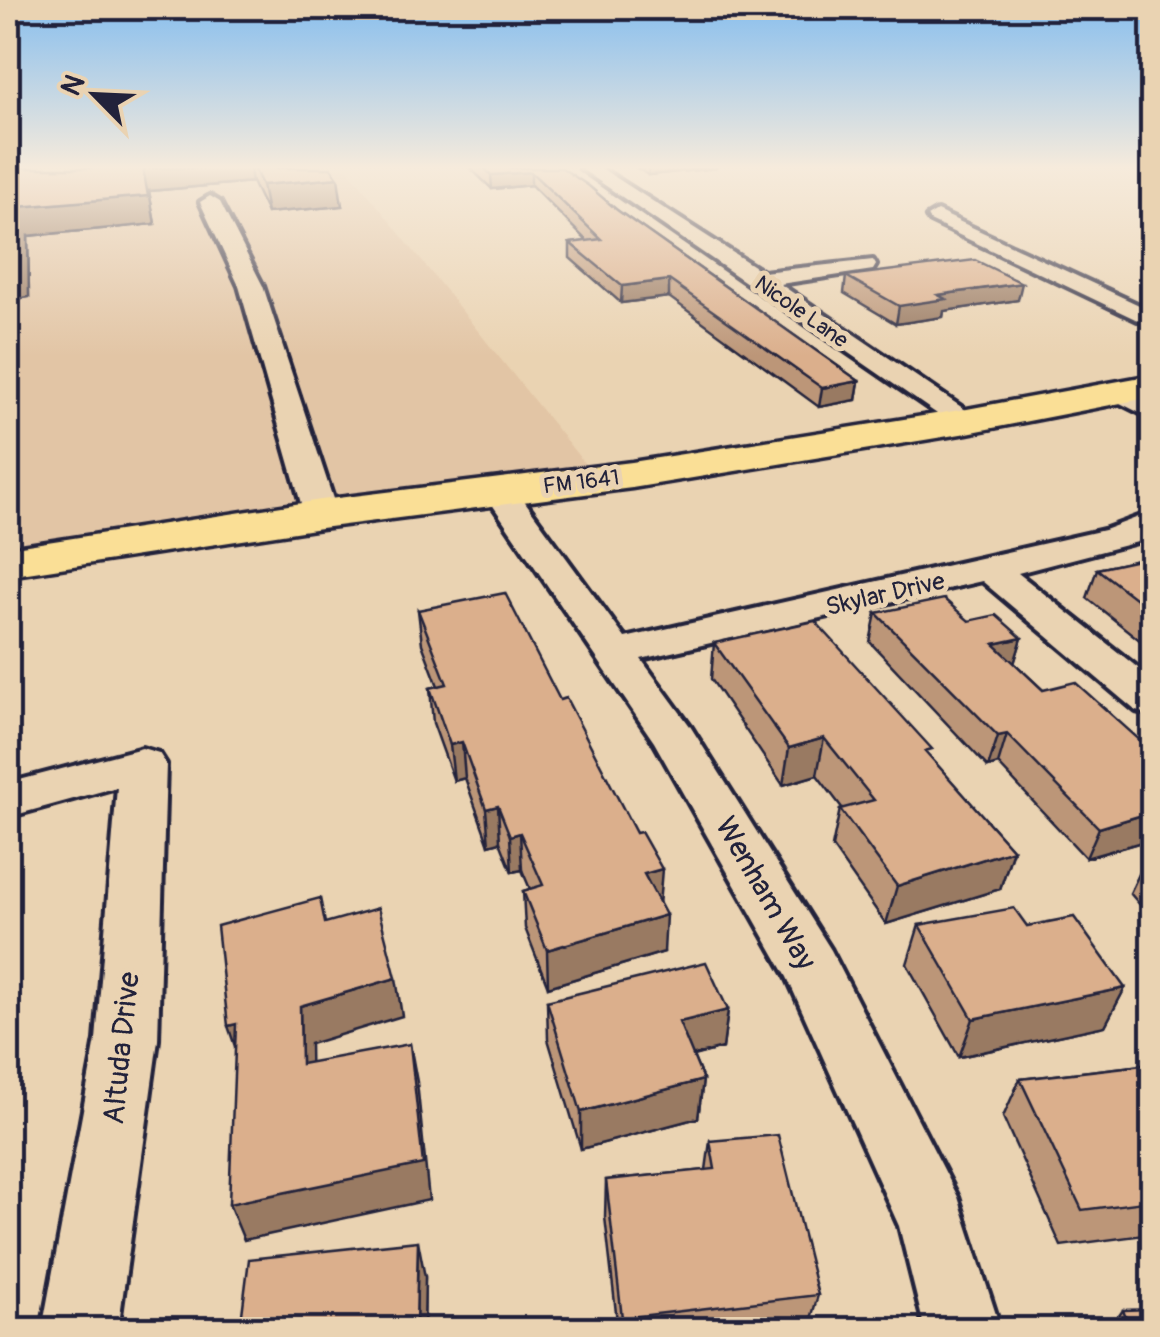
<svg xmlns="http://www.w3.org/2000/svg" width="1160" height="1337" viewBox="0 0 1160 1337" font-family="Pangolin,sans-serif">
<rect width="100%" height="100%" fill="#ead3b2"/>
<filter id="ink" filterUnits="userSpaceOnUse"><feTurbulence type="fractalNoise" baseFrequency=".01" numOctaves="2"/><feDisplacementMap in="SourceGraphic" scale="20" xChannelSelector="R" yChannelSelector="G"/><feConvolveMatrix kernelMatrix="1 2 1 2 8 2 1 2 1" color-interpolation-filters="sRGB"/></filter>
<g filter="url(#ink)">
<polygon fill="#e2c5a5" points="8,168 347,168 585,464 8,563"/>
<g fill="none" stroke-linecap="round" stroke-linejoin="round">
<g stroke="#22223b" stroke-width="8">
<g id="minor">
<polygon points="580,168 601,168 763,272 873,260 876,265 873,270 780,284 982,421 978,427 956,427"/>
<polygon points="210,196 220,202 263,286 338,514 333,521 321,524 309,521 304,514 239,286 200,202"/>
<polygon points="937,211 1152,311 1152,327 930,221 927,217"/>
<polygon points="1120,383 1152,398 1152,419 1110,398 1106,392 1110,386"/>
<polygon points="500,481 512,484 625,638 1104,530 1152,512 1152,537 1149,539 1018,573 1152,679 1152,715 1136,711 982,581 641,659 690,726 831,950 958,1197 1001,1330 925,1330 899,1226 787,977 654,742 483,491 488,484"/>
<polygon points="142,748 159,753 166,764 158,1040 118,1330 42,1330 96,1040 117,787 8,817 8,783"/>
</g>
</g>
<g stroke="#22223b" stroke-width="7">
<polygon id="major" points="1152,375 1152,397 967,433 632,488 321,528 8,576 8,548 321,500 632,462 967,409"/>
</g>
<use href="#minor" fill="#ead3b2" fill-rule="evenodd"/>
<use href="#major" fill="#fadf96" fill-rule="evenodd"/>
</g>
<g fill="#bc9678" stroke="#22223b" stroke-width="2.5">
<polygon points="8,168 331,168 342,206 267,213 252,182 149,191 155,224 28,236 29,297 8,300"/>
<polygon points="470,168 562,168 617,210 859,381 856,400 819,407 669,297 621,303 570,258 570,243 587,241 531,185 492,189"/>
<polygon points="637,168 717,168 648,175"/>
<polygon points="846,276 1018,300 944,311 943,317 896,324 844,293"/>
<polygon points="1152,557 1152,650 1087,598 1097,569"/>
<polygon points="418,610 659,902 664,952 548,987 525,928 523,891 530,889 522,870 512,872 500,842 489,845 465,778 454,781 433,723 430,688 438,686 422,644"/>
<polygon points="876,613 969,621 1022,638 1014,663 1043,690 1152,751 1152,839 1086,858 998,764 988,767 870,642"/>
<polygon points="714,643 930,757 1013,850 1000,889 886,924 832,847 840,809 843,809 817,775 783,785 711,679"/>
<polygon points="1152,854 1152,919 1130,893 1148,855"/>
<polygon points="919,925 1027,926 1125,988 1105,1026 959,1057 907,964"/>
<polygon points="547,1001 728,1010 723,1048 693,1056 703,1080 698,1118 581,1149 548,1039"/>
<polygon points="1152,1064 1152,1234 1061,1246 1003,1117 1020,1079"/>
<polygon points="710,1141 818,1295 808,1329 618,1330 605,1217 606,1180 706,1170"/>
<polygon points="425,1277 424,1330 240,1330"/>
<polygon points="1123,1310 1152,1330 1109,1330"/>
</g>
<g fill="#997a62" stroke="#22223b" stroke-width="2.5">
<polygon points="143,168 250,168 252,182 149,191 155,224 28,236 29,297 8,300 8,266 19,207"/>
<polygon points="648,168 717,168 648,175"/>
<polygon points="531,172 531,185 492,189 491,175"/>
<polygon points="338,178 342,206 267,213 262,185"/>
<polygon points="669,280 669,297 621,303 622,286"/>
<polygon points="1022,283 1018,300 944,311 943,317 896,324 899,306 938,295"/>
<polygon points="859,381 856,400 819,407 822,388"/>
<polygon points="1022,638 1013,667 994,644"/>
<polygon points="1007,734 998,764 988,767 998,736"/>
<polygon points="824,738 817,775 783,785 789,748"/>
<polygon points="462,742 465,778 454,781 450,745"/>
<polygon points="498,806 500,842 489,845 486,809"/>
<polygon points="1152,812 1152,839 1086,858 1099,828"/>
<polygon points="520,833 522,870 512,872 510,836"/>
<polygon points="1013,850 1000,889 886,924 897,886"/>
<polygon points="662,869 659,906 644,874"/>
<polygon points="666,915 664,952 548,987 547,950"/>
<polygon points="396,978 402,1016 310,1044 311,1102 301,1064 300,1006"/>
<polygon points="1125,988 1105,1026 959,1057 973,1019"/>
<polygon points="728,1010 723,1048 675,1060 679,1022"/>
<polygon points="236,1024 241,1064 228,1026"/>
<polygon points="410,1044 417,1082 429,1200 244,1240 229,1204"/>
<polygon points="703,1080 698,1118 581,1149 581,1112"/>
<polygon points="418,1241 425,1277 424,1330 417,1330 416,1325"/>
</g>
<g fill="#dbaf8c" stroke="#22223b" stroke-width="2.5">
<polygon points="8,168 143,168 148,196 19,207 19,265 8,266"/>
<polygon points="254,168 331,168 338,178 262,185"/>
<polygon points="484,168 562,168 589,186 617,210 859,381 822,388 669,280 622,286 570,243 601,239 531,172 491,175"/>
<polygon points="975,260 1022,283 938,295 946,299 899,306 846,276"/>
<polygon points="1152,557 1152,611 1097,569"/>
<polygon points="505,593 560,700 566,698 636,833 641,832 662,869 644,874 666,915 547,950 523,891 543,885 520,833 510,836 498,806 486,809 462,742 450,745 430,688 447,684 418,610"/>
<polygon points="944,599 969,621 996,615 1022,638 994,644 1043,690 1075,682 1152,751 1152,812 1099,828 1007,734 998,736 876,613"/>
<polygon points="815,621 932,749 925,751 1013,850 897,886 840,809 874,800 824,738 789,748 714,643"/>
<polygon points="320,898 325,923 378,908 396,978 300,1006 301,1064 410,1044 423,1164 229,1204 236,1024 228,1026 217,926"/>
<polygon points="1014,908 1027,926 1074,917 1125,988 973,1019 919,925"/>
<polygon points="706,962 728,1010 679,1022 703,1080 581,1112 547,1001"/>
<polygon points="1152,1064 1152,1201 1082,1210 1020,1079"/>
<polygon points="778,1135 818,1295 622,1318 606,1180 715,1169 710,1141"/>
<polygon points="418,1241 416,1325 387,1330 240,1330 249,1259"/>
<polygon points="1152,1309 1152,1330 1130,1330 1123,1310"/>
</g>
</g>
<linearGradient id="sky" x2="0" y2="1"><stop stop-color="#87beee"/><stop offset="0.47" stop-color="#f6ebdc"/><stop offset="1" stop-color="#f6ebdc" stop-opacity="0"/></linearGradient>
<rect width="1160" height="356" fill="url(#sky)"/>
<g text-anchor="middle" stroke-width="10" stroke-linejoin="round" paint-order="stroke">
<g font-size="22" fill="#22223b" stroke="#ead3b2">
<text transform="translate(802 311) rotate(35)" y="8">Nicole Lane</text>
<text transform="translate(581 481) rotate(-7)" y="8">FM 1641</text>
</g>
<g font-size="25" fill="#22223b" stroke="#ead3b2">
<text transform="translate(885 593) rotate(-13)" y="9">Skylar Drive</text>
</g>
<g font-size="30" fill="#22223b" stroke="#ead3b2">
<text transform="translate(766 893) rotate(60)" y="10">Wenham Way</text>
<text transform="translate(121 1048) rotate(-84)" y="10">Altuda Drive</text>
</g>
</g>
<rect width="1160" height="1337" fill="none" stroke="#ead3b2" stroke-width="40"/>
<rect x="20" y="20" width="1120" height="1297" fill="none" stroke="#22223b" stroke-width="4" filter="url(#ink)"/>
<g transform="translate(95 95) rotate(294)" stroke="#ead3b2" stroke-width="8" paint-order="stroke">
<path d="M0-8L18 38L0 25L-18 38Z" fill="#22223b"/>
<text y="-15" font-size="28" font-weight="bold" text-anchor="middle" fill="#22223b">N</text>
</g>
</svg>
